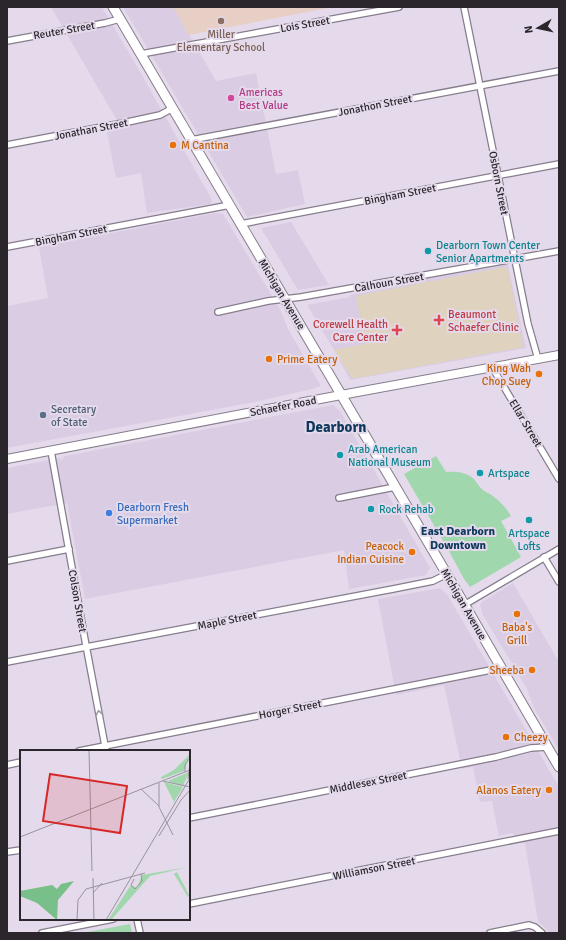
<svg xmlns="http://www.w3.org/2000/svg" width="566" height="940" viewBox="0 0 566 940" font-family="Signika,sans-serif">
<rect width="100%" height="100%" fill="#e4daeb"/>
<g fill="#dacde3">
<polygon points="51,7 102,7 139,70 212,200 211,204 147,213 141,173 116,178 107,132 122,129"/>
<polygon points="123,7 173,7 216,81 256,73 276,174 298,170 305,204 247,217"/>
<polygon points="215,213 223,214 281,311 288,329 321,386 312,389 255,402 7,448 7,306 48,298 39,247"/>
<polygon points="291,222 329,285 298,290 261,228"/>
<polygon points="507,261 526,348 350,380 334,350 307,305 350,297 350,295"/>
<polygon points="333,405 340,411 430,568 426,575 349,589 344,550 85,599 67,503 7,514 7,468 60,458 61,461 65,456"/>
<polygon points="513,583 559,662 559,750 534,708 526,687 483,615 480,605 482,602"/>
<polygon points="440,588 447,594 559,787 559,933 550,933 538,921 525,844 512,833 499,836 492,801 480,802 473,767 462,769 444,685 396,695 378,599"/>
</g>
<polygon fill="#e7cfc5" points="173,7 333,7 189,35"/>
<polygon fill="#dfd3bf" points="505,267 508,270 523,347 357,378 352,378 334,350 365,344 356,296"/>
<g fill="#a0d7ac">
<path d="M436,456L446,472C456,471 465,472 473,478C477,482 479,487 483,490C487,493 491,494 494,497C501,502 506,508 511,516L501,521L521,557L470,587L464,579L449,551L404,474Z"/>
<polygon points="130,924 132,933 82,933"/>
</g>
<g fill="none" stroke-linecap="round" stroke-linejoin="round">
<g stroke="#867d8c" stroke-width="8">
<g id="minor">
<polyline points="464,7 528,324 538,359"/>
<polyline points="7,41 105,23 120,19"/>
<polyline points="141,54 399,7"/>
<polyline points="191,140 559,71"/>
<polyline points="7,145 123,123 160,115 173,108"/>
<polyline points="241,224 559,164"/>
<polyline points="7,247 230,205"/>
<polyline points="218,312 268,301 301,297 559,251"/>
<polyline points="492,367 559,479"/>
<polyline points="51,451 85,640 106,751"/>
<polyline points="339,498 395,487"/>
<polyline points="544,557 559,582"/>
<polyline points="7,561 69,549"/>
<polyline points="464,605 559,549"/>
<polyline points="7,662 393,589 433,581 447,574"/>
<polyline points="79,751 501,668"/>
<polyline points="7,765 21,762"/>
<polyline points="189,818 496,757 531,748 547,747"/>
<polyline points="7,852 21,850"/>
<polyline points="189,904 559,831"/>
<polyline points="137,919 140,933"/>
<polyline points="42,933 113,919"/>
<polyline points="490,933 529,925 535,927 542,933"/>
</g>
</g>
<g stroke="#867d8c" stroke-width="10">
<polyline id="secondary" points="7,459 341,395 559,355"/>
</g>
<g stroke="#867d8c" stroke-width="11">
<polyline id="primary" points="113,7 442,566 559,767"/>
</g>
<use href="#minor" stroke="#fff" stroke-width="5.5"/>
<use href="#secondary" stroke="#fff" stroke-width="8"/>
<use href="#primary" stroke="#fff" stroke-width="9"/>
</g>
<defs><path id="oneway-chevron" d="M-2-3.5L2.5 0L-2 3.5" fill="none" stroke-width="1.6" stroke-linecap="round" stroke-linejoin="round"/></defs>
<use stroke="#9f9da0" href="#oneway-chevron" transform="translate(99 713) rotate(-101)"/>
<circle fill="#8d6e63" stroke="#e4daeb" stroke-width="1.5" cx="221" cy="21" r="4"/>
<circle fill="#d1479c" stroke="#e4daeb" stroke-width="1.5" cx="231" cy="98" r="4"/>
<g fill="#e8710a" stroke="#e4daeb" stroke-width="1.5">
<circle cx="173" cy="145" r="4"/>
<circle cx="269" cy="359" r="4"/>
<circle cx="539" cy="374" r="4"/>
<circle cx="412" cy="552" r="4"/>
<circle cx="517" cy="614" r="4"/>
<circle cx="532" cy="670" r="4"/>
<circle cx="506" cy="737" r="4"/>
<circle cx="549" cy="790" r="4"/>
</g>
<g fill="#0f9aa8" stroke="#e4daeb" stroke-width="1.5">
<circle cx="428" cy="251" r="4"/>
<circle cx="340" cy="455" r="4"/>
<circle cx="480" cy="473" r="4"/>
<circle cx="371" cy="509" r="4"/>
<circle cx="529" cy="520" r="4"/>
</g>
<g fill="#e0444e" stroke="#e4daeb" stroke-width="1.5">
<path d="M437 314h4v4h4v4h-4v4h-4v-4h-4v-4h4z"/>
<path d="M395 324h4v4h4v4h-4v4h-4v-4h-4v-4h4z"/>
</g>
<circle fill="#5c6f8a" stroke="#e4daeb" stroke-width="1.5" cx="43" cy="415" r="4"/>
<circle fill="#3f7fe0" stroke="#e4daeb" stroke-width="1.5" cx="109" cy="513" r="4"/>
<g text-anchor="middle" stroke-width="4" stroke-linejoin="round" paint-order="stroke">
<g font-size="11" fill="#2a262c" stroke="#e4daeb">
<text transform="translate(305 24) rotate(-10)" y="4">Lois Street</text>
<text transform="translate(64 30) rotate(-10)" y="4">Reuter Street</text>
<text transform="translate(375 105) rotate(-11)" y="4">Jonathon Street</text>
<text transform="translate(91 129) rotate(-11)" y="4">Jonathan Street</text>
<text transform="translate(499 183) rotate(79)" y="4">Osborn Street</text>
<text transform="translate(400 194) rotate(-11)" y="4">Bingham Street</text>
<text transform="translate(71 235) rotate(-11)" y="4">Bingham Street</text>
<text transform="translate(389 282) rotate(-10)" y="4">Calhoun Street</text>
<text transform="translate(282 294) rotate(59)" y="4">Michigan Avenue</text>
<text transform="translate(283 406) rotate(-11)" y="4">Schaefer Road</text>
<text transform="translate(526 423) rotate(59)" y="4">Ellar Street</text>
<text transform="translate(78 601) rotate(80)" y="4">Colson Street</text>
<text transform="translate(464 604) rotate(60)" y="4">Michigan Avenue</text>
<text transform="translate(227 620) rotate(-11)" y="4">Maple Street</text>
<text transform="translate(290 709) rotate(-11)" y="4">Horger Street</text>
<text transform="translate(368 782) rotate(-11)" y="4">Middlesex Street</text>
<text transform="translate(374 868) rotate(-11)" y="4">Williamson Street</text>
</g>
<g font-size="11" fill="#785e54" stroke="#e4daeb">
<text x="221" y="38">Miller<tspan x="221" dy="13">Elementary School</tspan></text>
</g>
<g font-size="11" fill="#b23c85" stroke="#e4daeb" text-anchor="start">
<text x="239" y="96">Americas<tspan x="239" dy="13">Best Value</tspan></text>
</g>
<g font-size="11" fill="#c56008" stroke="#e4daeb" text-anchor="end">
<text x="181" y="149" text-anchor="start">M Cantina</text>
<text x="277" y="363" text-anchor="start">Prime Eatery</text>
<text x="531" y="372">King Wah<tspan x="531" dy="13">Chop Suey</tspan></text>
<text x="404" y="550">Peacock<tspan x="404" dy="13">Indian Cuisine</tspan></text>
<text x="517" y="631" text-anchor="middle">Baba's<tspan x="517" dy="13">Grill</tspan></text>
<text x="524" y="674">Sheeba</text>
<text x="514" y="741" text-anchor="start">Cheezy</text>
<text x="541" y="794">Alanos Eatery</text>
</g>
<g font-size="11" fill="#0d838f" stroke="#e4daeb" text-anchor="start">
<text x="436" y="249">Dearborn Town Center<tspan x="436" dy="13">Senior Apartments</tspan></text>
<text x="348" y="453">Arab American<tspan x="348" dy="13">National Museum</tspan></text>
<text x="488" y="477">Artspace</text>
<text x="379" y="513">Rock Rehab</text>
<text x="529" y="537" text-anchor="middle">Artspace<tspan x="529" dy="13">Lofts</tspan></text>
</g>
<g font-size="11" fill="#be3a42" stroke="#e4daeb" text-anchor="start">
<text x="448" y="318">Beaumont<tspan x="448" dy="13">Schaefer Clinic</tspan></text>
<text x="388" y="328" text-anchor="end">Corewell Health<tspan x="388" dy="13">Care Center</tspan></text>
</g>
<g font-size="11" fill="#4e5e75" stroke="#e4daeb" text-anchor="start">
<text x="51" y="413">Secretary<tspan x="51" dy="13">of State</tspan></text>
</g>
<g font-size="11" fill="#366cbe" stroke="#e4daeb" text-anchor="start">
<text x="117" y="511">Dearborn Fresh<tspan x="117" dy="13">Supermarket</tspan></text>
</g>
<g font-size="12" font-weight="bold" fill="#0f385d" stroke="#e4daeb">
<text x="458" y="535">East Dearborn<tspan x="458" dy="14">Downtown</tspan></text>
</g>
<g font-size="15" font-weight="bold" fill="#0f385d" stroke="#e4daeb">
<text x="336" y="432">Dearborn</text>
</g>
</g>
<g transform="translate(20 750)">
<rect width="170" height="170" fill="#e4daeb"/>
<path d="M170,4L164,21L142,29L141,27L154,20ZM169,22L163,36L148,31ZM144,32L163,37L154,52ZM168,117L130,126L91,170H88L111,135L117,138L122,125ZM157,122L169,145L168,147L154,124Z" fill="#a0d7ac"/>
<path d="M54,131L38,150L37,170L17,153L0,146V141L32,135L37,139L41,134Z" fill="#78bf89"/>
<path fill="none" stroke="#9a929f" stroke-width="1" d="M69,0L72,121M165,22V15L169,9M168,29L170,13M143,31L170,37M139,33V57L153,85M121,39L139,56M139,86L161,50L170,40M0,87L170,20M73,128L74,170M114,129L111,135L115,139L122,131L121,124M73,143L82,133M57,170L58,150L66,139L125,123M86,170L170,28"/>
<path fill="#d62828" fill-opacity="0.15" stroke="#d62828" stroke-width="2" d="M30,24L107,36L100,83L23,71Z"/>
<rect width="170" height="170" fill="none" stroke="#2a262c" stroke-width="2"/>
</g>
<rect width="566" height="940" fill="none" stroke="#2a262c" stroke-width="16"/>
<g transform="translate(538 28) rotate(261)" stroke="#e4daeb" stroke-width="3" paint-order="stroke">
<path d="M0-3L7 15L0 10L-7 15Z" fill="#2a262c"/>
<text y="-6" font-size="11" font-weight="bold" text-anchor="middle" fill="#2a262c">N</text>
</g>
</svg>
